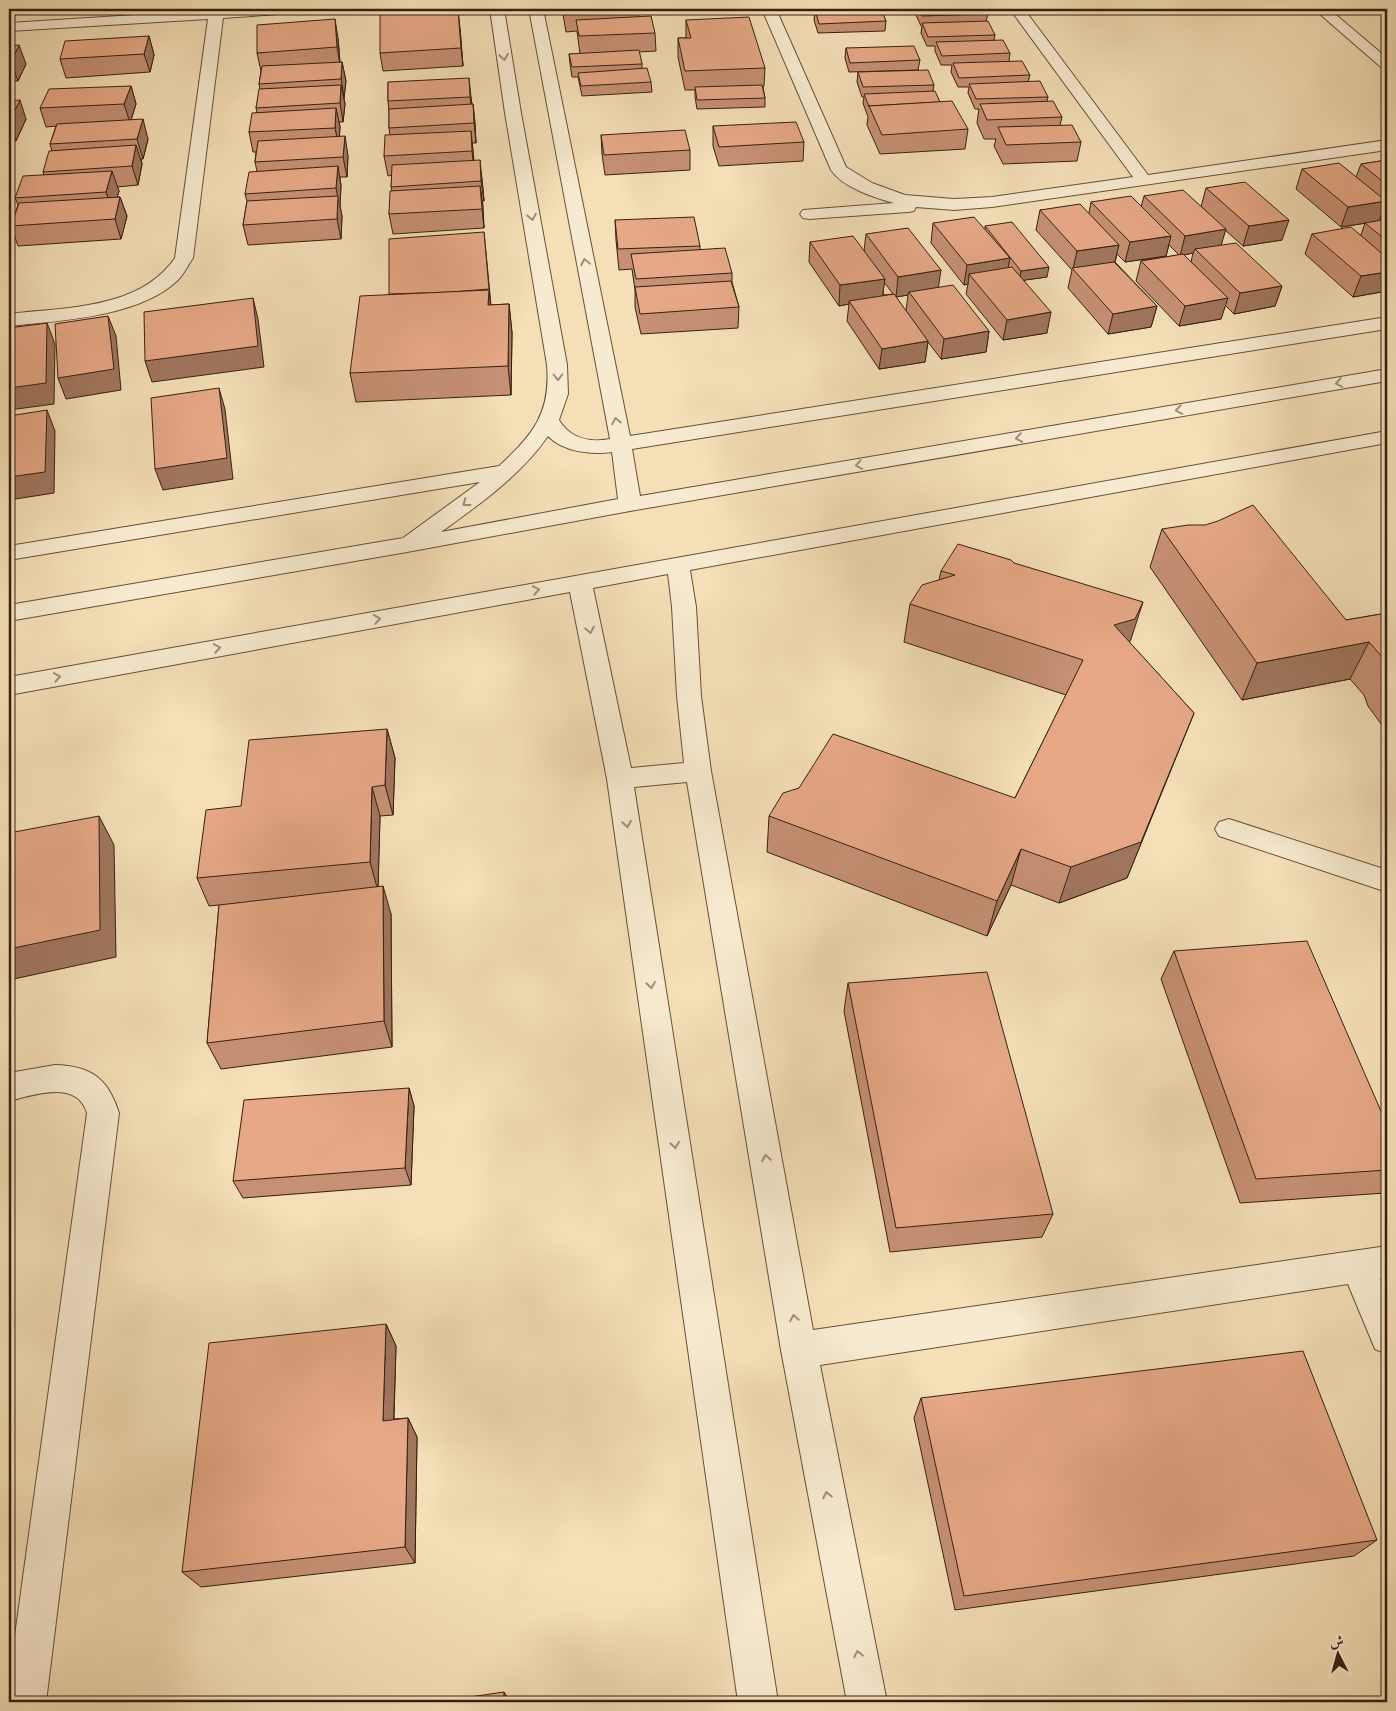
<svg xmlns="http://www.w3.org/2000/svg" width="1396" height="1711" viewBox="0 0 1396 1711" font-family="'IM FELL DW Pica',Amiri,serif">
<rect width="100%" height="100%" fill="#f4dfb7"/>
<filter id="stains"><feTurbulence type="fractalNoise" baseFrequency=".004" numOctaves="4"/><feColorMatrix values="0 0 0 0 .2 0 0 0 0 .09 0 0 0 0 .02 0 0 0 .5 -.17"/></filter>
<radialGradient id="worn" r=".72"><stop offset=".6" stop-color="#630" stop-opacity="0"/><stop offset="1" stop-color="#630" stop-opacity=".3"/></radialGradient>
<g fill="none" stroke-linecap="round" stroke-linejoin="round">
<g stroke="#66503a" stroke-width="2">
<g id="minor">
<path d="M230,9H300L298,12L293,13L223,18L193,258C188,265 184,274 178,280C140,317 59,321 9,326V314C65,307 139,310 175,258L208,19L9,31V23Z"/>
<path d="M490,9H504L521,113L567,365L568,394L559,420C570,438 589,443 610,439L529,9H543L630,436L1387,317V329L632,449L640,496L1387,369V381L630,511L407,552L9,621V605L403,538L480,482L9,560V546L499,466C533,435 551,413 547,365L505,113ZM548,436C563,452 592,455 612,452L618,499L441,532C480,504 521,475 548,436Z"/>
<path d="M762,9H776L846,167L872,183L905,195L954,199L992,197L1133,177L1010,9H1024L1148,175L1387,140V150L992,207L954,210L916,207L914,211L908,212L809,219L803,218L800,214L803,210L894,203C875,198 842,187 831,170Z"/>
<polygon points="1314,9 1329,9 1387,58 1387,69 1382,68"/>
<path d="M1387,431V443L690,570L696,607L701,696L711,771L813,1330L1387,1246V1278L1380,1279L1387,1296V1354L1375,1349L1348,1284L820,1365L887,1702H847L781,1350L687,782L634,787L778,1702H738L607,779L570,592L9,695V677ZM668,574L672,607L677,696L684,763L631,768L593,588Z"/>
<polygon points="1229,819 1387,870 1387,892 1219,836 1215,829 1219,822"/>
<path d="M55,1065C91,1066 108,1078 119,1113L46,1702H9V1679L87,1113C77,1079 33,1095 9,1101V1073Z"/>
</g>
</g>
<use href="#minor" fill="#f8ead0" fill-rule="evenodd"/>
</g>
<g fill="#c69074" stroke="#362010" fill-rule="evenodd">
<polygon points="562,9 638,9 639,17 655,33 656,51 639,52 642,64 642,69 651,82 652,92 582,96 578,77 572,77 570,64 569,54 580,54 577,31 566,32"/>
<polygon points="817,9 883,9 883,10 881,10 886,21 885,31 818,33 814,20 815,10 818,10"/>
<polygon points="916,9 985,9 988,14 986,21 995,35 994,40 1010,53 1009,61 1030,75 1028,82 1048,97 1047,101 1062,117 1060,125 1081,142 1077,161 1003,164 994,146 996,139 984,139 977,123 979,109 975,109 968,93 969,87 958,87 951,72 952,65 941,65 935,51 935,46 927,46 921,33 922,26 921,26 915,13"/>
<polygon points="686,20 765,68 764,86 763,87 765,98 765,107 697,109 695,97 695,90 685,90 678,57 678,38 686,38"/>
<polygon points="460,28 463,66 383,71 380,53"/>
<polygon points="149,36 154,55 150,72 66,78 60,59"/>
<polygon points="338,38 340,62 342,62 346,81 344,98 345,104 343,122 339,122 340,127 339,137 348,156 347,177 340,177 341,186 340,206 342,216 341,239 248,245 243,225 247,201 245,194 257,171 255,162 256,152 253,152 249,132 257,112 256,108 260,89 259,84 261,71 257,53"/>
<polygon points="9,46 26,64 18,81 10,81 14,95 12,101 26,119 16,141 9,141"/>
<polygon points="846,48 920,60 918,70 849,72 845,58"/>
<polygon points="858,72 934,85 933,91 940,102 968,129 965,149 880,154 867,125 868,117 863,103 864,97 862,97 857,82"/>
<polygon points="388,82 471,97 472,104 473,104 475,123 476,143 472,143 474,160 482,179 484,201 482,201 484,228 393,234 389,214 392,191 391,187 392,175 388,176 384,156 390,135 389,128 389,112 388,101"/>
<polygon points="131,86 136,104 131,120 148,139 143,159 141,159 142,164 138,185 117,187 119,191 117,197 120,197 127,216 121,239 18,246 11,226 18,205 15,198 44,175 43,172 52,151 50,144 56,126 46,127 40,108"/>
<polygon points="713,126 804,142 803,161 719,166 713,146"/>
<polygon points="601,135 690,150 690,170 605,175 602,154"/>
<polygon points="1387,160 1387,211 1384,208 1379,221 1341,227 1296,189 1302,169 1356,177 1361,164"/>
<path d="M1206,188L1282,240L1243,246L1225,230L1221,245L1282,286L1275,306L1234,314L1225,305L1221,319L1179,326L1136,281L1141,261L1179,255L1169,245L1166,256L1125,262L1117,254L1115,262L1157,306L1151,327L1108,334L1068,288L1072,270L1036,230L1040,210L1089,213L1091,202L1141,207L1144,196L1201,207ZM1193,253L1191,262L1183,255Z"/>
<polygon points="1387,219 1387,291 1353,297 1305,254 1312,234 1361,235 1365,223"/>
<polygon points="615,220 700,246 700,249 732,273 732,282 739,307 738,328 641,334 635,307 635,290 632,269 619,270 616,240"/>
<polygon points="933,223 985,229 985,226 1047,277 1024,280 1047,333 1003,340 966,294 968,284 964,285 931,243"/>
<polygon points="484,232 491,305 509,304 512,333 511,395 356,402 350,373 389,294"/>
<path d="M866,234L939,287L989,331L986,352L941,359L928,342L925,362L879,369L847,321L849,304L839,306L809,262L810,242L864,251ZM884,282L893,294L883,295ZM908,295L906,311L896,297Z"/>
<polygon points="1162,529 1346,620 1387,613 1387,732 1368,706 1364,695 1350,679 1242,700 1150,567"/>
<polygon points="1014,563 1131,639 1129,642 1194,713 1127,878 1059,903 1011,885 987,936 767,852 769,816 1015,798 1066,695 904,642 910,604 939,580 941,571"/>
<polygon points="387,729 395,758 393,815 380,816 378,886 391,914 392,1047 221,1069 207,1043 219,905 209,906 197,878 241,806"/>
<polygon points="1174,951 1387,1125 1387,1191 1385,1193 1240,1203 1161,979"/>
<polygon points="848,983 1053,1214 1042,1237 890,1252 844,1011"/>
<polygon points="409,1088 414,1106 411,1185 243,1198 233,1181"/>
<polygon points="386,1324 396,1346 394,1419 408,1418 417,1437 415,1563 201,1587 182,1572"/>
<polygon points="921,1398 1377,1540 1354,1556 955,1610 914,1418"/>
</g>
<g fill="#a1765e" stroke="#362010">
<polygon points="458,10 460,28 463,66 461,48"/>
<polygon points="335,19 338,38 340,65 337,47"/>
<polygon points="149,36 154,55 150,72 144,54"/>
<polygon points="19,45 26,64 18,81 11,62"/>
<polygon points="342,62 346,81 344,98 341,79"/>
<polygon points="469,78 471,97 472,115 470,97"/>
<polygon points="9,79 14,95 9,107"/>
<polygon points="341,85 345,104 343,122 340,103"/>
<polygon points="131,86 136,104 130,123 124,104"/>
<polygon points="20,100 26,119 16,141 9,122"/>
<polygon points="473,104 475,123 476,143 474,123"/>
<polygon points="336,108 340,127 339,147 335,128"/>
<polygon points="143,119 148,139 143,159 137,139"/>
<polygon points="471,131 473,150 474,171 472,151"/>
<polygon points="345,136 348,156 347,177 343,157"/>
<polygon points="136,145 142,164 138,185 132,166"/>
<polygon points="480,160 482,179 484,201 481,181"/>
<polygon points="338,166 341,186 340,206 342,216 341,239 337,219 338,199 336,188"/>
<polygon points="112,171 119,191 113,212 106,192"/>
<polygon points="480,186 483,205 484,228 482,209"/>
<polygon points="120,197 127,216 121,239 115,219"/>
<polygon points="1386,201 1379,221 1341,227 1348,207"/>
<polygon points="1289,220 1282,240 1243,246 1249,226"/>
<polygon points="1226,229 1220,249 1195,249 1193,253 1180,256 1185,236"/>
<polygon points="1171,236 1166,256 1125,262 1130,242"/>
<polygon points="1119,245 1114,265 1073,269 1077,251"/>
<polygon points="1010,258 1006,278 969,274 968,284 964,285 967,265"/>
<polygon points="1049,267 1047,277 1019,281 1021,271"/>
<polygon points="941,270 938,290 909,292 908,295 896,297 898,277"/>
<polygon points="1387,272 1387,291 1353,297 1361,276"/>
<polygon points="885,279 882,299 849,301 849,304 839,306 840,285"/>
<polygon points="1282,286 1275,306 1234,314 1240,293"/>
<polygon points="489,290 492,319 488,305"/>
<polygon points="253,298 258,319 264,367 152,382 145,361"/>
<polygon points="1228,298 1221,319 1179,326 1185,306"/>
<polygon points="509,304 512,333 511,395 508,366"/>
<polygon points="1157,306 1151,327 1108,334 1113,314"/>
<polygon points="1051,312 1047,333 1003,340 1007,320"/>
<polygon points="108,316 116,336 121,390 66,399 58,378"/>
<polygon points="47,323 55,344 54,404 9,410 9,388"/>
<polygon points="989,331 986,352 941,359 944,339"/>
<polygon points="928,341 925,362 879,369 882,349"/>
<polygon points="219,388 225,409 233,479 163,490 155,469"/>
<polygon points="47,410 55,431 54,493 9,500 9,477"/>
<polygon points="1143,602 1131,639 1123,656 1114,625"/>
<polygon points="1369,642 1350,679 1242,700 1257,663"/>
<polygon points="1194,713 1127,878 1059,903 1071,867"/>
<polygon points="387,729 395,758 393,815 385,785"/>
<polygon points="372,787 380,816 378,891 370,862"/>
<polygon points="99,816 114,845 116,957 9,980 9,949"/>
<polygon points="1021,849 1011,885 987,936 997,901"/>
<polygon points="383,886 391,914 392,1047 384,1021"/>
<polygon points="409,1088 414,1106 411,1185 405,1168"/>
<polygon points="386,1324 396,1346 393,1440 383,1421"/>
<polygon points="408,1418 417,1437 415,1563 405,1547"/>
<polygon points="504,1692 509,1699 509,1702 504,1702"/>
</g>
<g fill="#e6a887" stroke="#362010">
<polygon points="564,9 638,9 639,10 564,14"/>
<polygon points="881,9 886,21 819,24 815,10"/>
<polygon points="919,9 985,9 988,14 922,16"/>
<polygon points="458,10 461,48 380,53 380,14"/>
<polygon points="651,16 655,33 579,36 576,20"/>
<polygon points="749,17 765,68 685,71 678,38 691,38 686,20"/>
<polygon points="335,19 337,47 257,53 257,25"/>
<polygon points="988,21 995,35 928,37 922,23"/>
<polygon points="149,36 144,54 60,59 65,41"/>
<polygon points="1003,40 1010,53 942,56 936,42"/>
<polygon points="19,45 11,62 9,62 9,46"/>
<polygon points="914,46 920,60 850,63 846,48"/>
<polygon points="639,50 642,64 572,67 569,54"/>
<polygon points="1022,61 1030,75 959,78 953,63"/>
<polygon points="342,62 341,79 259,84 262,66"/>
<polygon points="647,68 651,82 581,86 578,73"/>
<polygon points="928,70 934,85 863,87 858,72"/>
<polygon points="469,78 470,97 388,101 388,82"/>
<polygon points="1040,81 1048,97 976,99 969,84"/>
<polygon points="341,85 340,103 256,108 259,89"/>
<polygon points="762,85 765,98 697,100 695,87"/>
<polygon points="131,86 124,104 40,108 49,89"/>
<polygon points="935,91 940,102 869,106 869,107 864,94"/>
<polygon points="20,100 9,122 9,101"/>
<polygon points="952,101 968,129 882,135 869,106"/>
<polygon points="1053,101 1062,117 987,120 980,104"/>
<polygon points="473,104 474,123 389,128 389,109"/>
<polygon points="336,108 335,128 249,132 252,113"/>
<polygon points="143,119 137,139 50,144 57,124"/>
<polygon points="796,122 804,142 719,147 713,126"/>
<polygon points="1072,125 1081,142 1006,145 998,127"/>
<polygon points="685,130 690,150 604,155 601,135"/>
<polygon points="471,131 472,151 384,156 385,135"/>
<polygon points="345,136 343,157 255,162 258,141"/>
<polygon points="136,145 132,166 43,172 49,151"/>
<polygon points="480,160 481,181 391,187 392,165"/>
<polygon points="1387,160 1387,185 1361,164"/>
<polygon points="1339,163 1386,201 1348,207 1302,169"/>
<polygon points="338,166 336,188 245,194 249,172"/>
<polygon points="112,171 106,192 15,198 23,176"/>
<polygon points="1245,182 1289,220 1249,226 1206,188"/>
<polygon points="480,186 482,209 389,214 390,191"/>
<polygon points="1183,190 1226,229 1185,236 1144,196"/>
<polygon points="338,196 337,219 243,225 247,201"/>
<polygon points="1131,196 1171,236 1130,242 1091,202"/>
<polygon points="120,197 115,219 11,226 19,203"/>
<polygon points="1080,204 1119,245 1077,251 1040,210"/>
<polygon points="694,217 700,246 618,249 615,220"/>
<polygon points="974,217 1010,258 967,265 933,223"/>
<polygon points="1387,219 1387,241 1365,223"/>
<polygon points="1012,222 1049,267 1021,271 985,226"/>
<polygon points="1351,227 1387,258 1387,272 1361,276 1312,234"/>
<polygon points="908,228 941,270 898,277 866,234"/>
<polygon points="484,232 489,289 452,292 389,294 389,239"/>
<polygon points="853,236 885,279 840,285 810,242"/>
<polygon points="1236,243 1282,286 1240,293 1195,249"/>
<polygon points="725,248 732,273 636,279 631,254"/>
<polygon points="1183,254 1228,298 1185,306 1141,261"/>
<polygon points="1114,262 1157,306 1113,314 1072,268"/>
<polygon points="1012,267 1051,312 1007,320 969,274"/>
<polygon points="731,281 739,307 640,314 635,287"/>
<polygon points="953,285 989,331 944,339 909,292"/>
<polygon points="489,290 488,305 509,304 508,366 350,373 360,296"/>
<polygon points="894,294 928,341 882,349 849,301"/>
<polygon points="253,298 258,346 145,361 144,312"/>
<polygon points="108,316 114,369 58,378 55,324"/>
<polygon points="47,323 46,383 9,388 9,328"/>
<polygon points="219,388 227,458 155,469 151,398"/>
<polygon points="47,410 45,472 9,477 9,416"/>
<polygon points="1253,505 1346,620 1387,613 1387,670 1383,658 1369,642 1257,663 1162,529 1188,525 1205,525 1218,521"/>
<polygon points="958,544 1011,560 1014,563 1143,602 1135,619 1114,625 1194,713 1141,842 1071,867 1021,849 997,901 769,816 783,793 799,788 833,734 1015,798 1083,660 910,604 922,585 955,575 941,571"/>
<polygon points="387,729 385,785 372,787 370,862 197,878 206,810 241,806 249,740"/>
<polygon points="99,816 100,930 9,949 9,833"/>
<polygon points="383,886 384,1021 207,1043 219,905"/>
<polygon points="1307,941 1387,1125 1387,1170 1256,1179 1174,951"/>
<polygon points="987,972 1053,1214 896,1228 848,983"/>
<polygon points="409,1088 405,1168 233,1181 244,1100"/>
<polygon points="386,1324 383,1421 408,1418 405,1547 182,1572 209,1343"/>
<polygon points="1303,1351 1377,1540 964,1596 921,1398"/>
<polygon points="504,1692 504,1702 435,1702"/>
</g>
<defs><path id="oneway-chevron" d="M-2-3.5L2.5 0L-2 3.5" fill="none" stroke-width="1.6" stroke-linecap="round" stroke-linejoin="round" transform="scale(1.25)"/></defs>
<g stroke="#a18f7a">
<use href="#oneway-chevron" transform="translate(504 57) rotate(81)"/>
<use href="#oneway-chevron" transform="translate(532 217) rotate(79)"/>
<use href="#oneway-chevron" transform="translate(585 262) rotate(-101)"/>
<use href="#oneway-chevron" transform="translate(558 377) rotate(89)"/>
<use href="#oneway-chevron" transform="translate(1339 383) rotate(170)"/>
<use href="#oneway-chevron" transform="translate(1179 410) rotate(170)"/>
<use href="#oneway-chevron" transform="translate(616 421) rotate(-101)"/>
<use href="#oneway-chevron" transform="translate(1019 438) rotate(170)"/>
<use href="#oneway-chevron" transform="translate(859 465) rotate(170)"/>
<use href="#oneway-chevron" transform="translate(466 503) rotate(143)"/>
<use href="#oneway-chevron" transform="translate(536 590) rotate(-10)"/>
<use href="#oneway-chevron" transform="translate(377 619) rotate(-10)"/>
<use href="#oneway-chevron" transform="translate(590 630) rotate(78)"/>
<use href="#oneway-chevron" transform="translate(217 648) rotate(-10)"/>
<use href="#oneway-chevron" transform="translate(57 677) rotate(-10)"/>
<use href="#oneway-chevron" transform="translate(627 824) rotate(81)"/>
<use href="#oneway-chevron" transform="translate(651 985) rotate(81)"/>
<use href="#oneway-chevron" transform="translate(675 1145) rotate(81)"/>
<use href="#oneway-chevron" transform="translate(766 1158) rotate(-100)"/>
<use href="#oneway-chevron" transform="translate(794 1318) rotate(-100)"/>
<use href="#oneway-chevron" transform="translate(827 1495) rotate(-101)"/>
<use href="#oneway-chevron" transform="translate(858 1654) rotate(-101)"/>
</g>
<rect width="1396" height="1711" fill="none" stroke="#f4dfb7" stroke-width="30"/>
<rect x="10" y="10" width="1376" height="1691" fill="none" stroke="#362010" stroke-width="2.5"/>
<rect x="15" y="15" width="1366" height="1681" fill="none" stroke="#362010"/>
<g transform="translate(1338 1654) rotate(354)" stroke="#f8ead0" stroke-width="4" paint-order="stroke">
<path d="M0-4L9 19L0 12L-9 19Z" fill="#362010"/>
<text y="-8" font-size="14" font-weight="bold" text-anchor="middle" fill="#362010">ش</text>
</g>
<rect width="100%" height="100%" filter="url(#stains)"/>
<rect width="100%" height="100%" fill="url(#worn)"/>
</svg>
